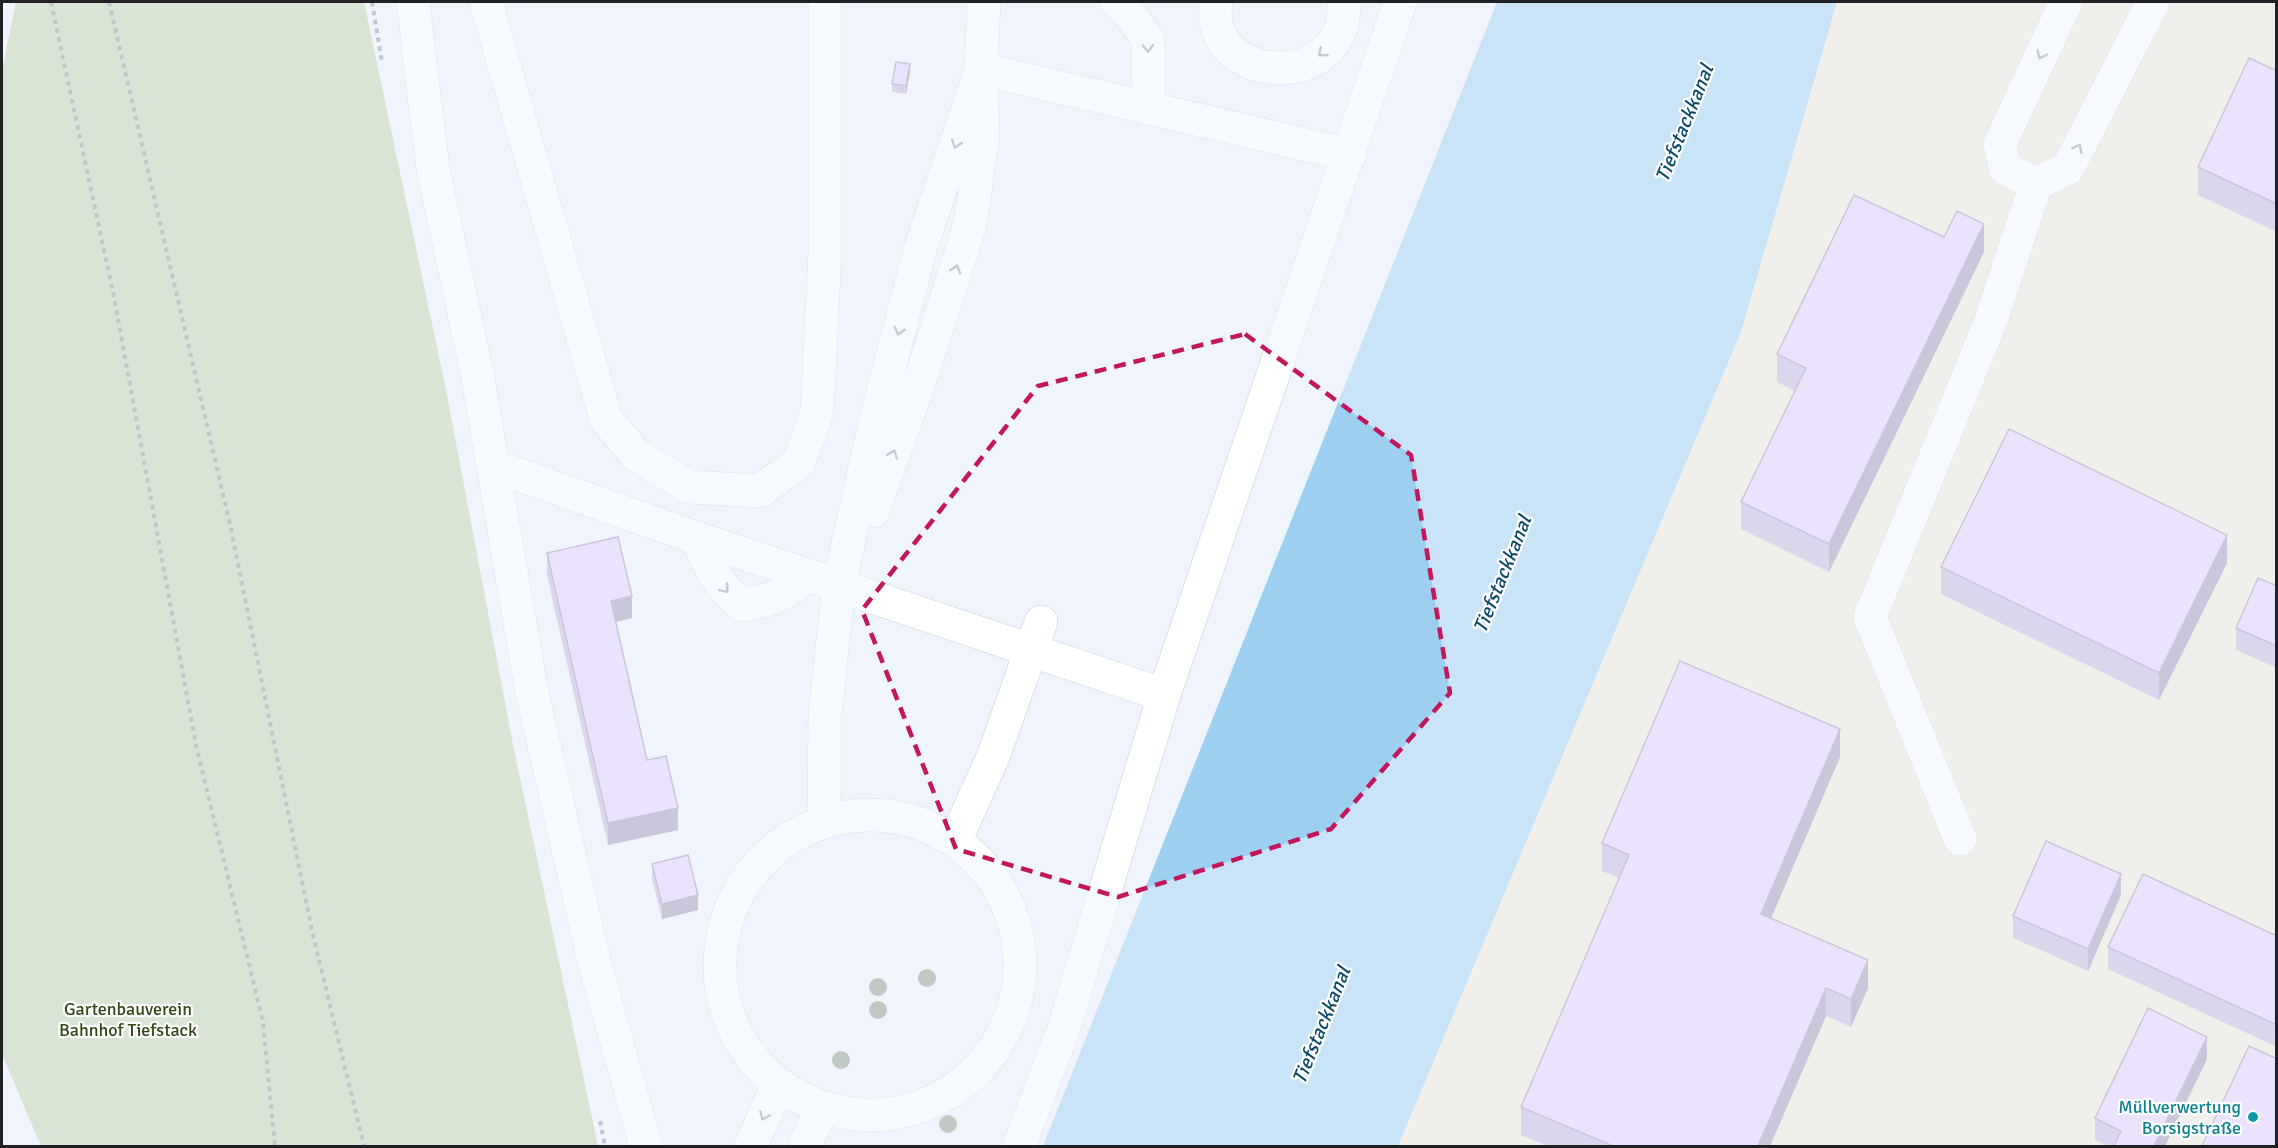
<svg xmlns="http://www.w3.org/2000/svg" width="2278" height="1148" viewBox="0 0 2278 1148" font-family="Signika,sans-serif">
<rect width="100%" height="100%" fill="#eff4fd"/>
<polygon fill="#f4e8d4" points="1837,2 2276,2 2276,1146 1398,1146 1741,332"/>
<polygon fill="#bcd1a3" points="16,2 364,2 446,390 513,745 598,1146 41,1146 2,1054 2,70"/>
<polygon fill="#9dd0f0" points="1497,2 1837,2 1741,332 1398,1146 1043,1146"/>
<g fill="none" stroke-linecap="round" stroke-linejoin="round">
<g stroke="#c8ccd5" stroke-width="34">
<g id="minor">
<polyline points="413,2 433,169 477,373 532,693 595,965 646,1146"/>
<polyline points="486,2 606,419 636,455 689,487 760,491 799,462 817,413 825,252 825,2"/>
<polyline points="1116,2 1125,8 1148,39 1149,108"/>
<path d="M1216,2C1203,85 1348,95 1344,2"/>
<polyline points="2066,2 2000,144 2005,168 2036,184 2068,168 2153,2"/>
<polyline points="981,69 1350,155"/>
<polyline points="494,466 697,538 1164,695"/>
<polyline points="873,511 923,372 970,225 983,135 981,69 984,2"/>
<path d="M697,538C709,566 717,585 742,605C768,602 788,594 805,575"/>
<circle cx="870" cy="965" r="150"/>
<polyline points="824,822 825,715 839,585 874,427 920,250 981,69"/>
<polyline points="1960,839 1870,617 1990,323 2036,184"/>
<polyline points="955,841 993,757 1041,622"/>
<polyline points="751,1146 778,1085"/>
<polyline points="805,1146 821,1108"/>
<polyline points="1019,1146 1063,1031 1164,695 1400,2"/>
</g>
</g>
<g stroke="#8a8e94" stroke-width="4" stroke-dasharray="4.5 4.5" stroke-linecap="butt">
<polyline points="51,2 114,297 196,745 263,1022 275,1146"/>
<polyline points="109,2 231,529 312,931 364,1146"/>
<polyline points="372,2 382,62"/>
<polyline points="600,1121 605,1146"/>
</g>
<use href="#minor" stroke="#fff" stroke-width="33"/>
</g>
<g fill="#88957d">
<circle cx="927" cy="978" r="9"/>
<circle cx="878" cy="987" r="9"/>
<circle cx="878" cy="1010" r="9"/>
<circle cx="841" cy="1060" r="9"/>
<circle cx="948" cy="1124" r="9"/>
</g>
<g fill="#c6b1da">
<polygon points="2277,71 2277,232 2198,195 2198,167"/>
<polygon points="910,72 906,94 892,92 892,84"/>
<polygon points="1944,237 1984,252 1829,572 1741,529 1741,502 1795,391 1777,382 1777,354"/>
<polygon points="547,553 632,618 616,622 647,760 678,830 608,845 547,575"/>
<polygon points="2227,563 2159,700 1941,594 1941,567"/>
<polygon points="2277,586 2277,668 2236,650 2236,628"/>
<polygon points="1840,757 1771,918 1868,988 1851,1027 1826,1016 1770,1146 1548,1146 1521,1135 1521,1107 1619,878 1602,871 1602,843"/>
<polygon points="652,864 698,910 662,919 652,879"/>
<polygon points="2121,895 2088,971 2013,938 2013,916"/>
<polygon points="2277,936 2277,1047 2108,969 2108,947"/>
<polygon points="2207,1059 2165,1146 2109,1146 2095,1140 2095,1118"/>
</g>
<g fill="#a190b2">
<polygon points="910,64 910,72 906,94 906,86"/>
<polygon points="1984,224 1984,252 1829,572 1829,544"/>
<polygon points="2227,535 2227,563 2159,700 2159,673"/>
<polygon points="632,596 632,618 611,623 611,601"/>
<polygon points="1840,729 1840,757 1761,942 1761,914"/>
<polygon points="678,808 678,830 608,845 608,823"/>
<polygon points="2121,874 2121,895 2088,971 2088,949"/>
<polygon points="698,895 698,910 662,919 662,904"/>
<polygon points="1868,960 1868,988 1851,1027 1851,999"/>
<polygon points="1826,988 1826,1016 1770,1146 1758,1146"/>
<polygon points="2207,1037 2207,1059 2165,1146 2154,1146"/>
</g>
<g fill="#e6cefe" stroke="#a190b2" stroke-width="1.5">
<polygon points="2249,58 2277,71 2277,204 2198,167"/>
<polygon points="896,62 910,64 906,86 892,84"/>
<polygon points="1854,195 1944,237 1957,211 1984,224 1829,544 1741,502 1806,368 1777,354"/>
<polygon points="2009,429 2227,535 2159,673 1941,567"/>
<polygon points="618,537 632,596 611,601 647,760 666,756 678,808 608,823 547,553"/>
<polygon points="2258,578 2277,586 2277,646 2236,628"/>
<polygon points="1680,661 1840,729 1761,914 1868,960 1851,999 1826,988 1758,1146 1613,1146 1521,1107 1629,855 1602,843"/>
<polygon points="2046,841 2121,874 2088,949 2013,916"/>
<polygon points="688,855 698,895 662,904 652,864"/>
<polygon points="2143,874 2277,936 2277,1025 2108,947"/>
<polygon points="2148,1008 2207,1037 2154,1146 2114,1146 2121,1131 2095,1118"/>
<polygon points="2249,1046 2277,1059 2277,1146 2202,1146"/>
</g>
<defs><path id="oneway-chevron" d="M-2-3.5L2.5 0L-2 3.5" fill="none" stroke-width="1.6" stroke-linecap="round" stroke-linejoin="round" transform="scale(1.5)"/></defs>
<g stroke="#9a9b9c">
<use href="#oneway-chevron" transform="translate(1148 48) rotate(87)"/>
<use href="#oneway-chevron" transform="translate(1322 53) rotate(140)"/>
<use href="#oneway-chevron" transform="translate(2041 55) rotate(115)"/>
<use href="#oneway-chevron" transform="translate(956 144) rotate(109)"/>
<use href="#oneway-chevron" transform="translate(2078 148) rotate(-63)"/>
<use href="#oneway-chevron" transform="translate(956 269) rotate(-72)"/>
<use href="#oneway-chevron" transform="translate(899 331) rotate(105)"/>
<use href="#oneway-chevron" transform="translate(893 454) rotate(-70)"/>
<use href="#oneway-chevron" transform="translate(725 589) rotate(49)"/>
<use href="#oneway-chevron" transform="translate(764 1116) rotate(113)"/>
</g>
<path d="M0 0H2278V1148H0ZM1245,334L1411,455L1450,693L1331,829L1118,897L956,849L862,610L1038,386Z" fill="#eff4fd" fill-opacity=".55" fill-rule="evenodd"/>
<path fill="none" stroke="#c2185b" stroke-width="4.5" stroke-dasharray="12 8" stroke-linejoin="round" d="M1245,334L1411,455L1450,693L1331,829L1118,897L956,849L862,610L1038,386Z"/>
<circle fill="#0f9aa8" stroke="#fff" stroke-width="2" cx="2253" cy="1117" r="6"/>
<g text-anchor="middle" stroke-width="4.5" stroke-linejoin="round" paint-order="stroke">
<g font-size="18" fill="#334714" stroke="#fff">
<text x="128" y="1015">Gartenbauverein<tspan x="128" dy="21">Bahnhof Tiefstack</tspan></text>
</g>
<g font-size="18" fill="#0d838f" stroke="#fff" text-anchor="end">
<text x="2241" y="1113">Müllverwertung<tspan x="2241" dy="21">Borsigstraße</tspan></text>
</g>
<g font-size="20" font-style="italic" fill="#084a69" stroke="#fff">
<text transform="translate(1684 123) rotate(-68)" y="7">Tiefstackkanal</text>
<text transform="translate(1502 574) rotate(-68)" y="7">Tiefstackkanal</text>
<text transform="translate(1321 1025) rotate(-68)" y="7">Tiefstackkanal</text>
</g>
</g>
<rect width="2278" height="1148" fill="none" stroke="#1f2124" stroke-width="6"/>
</svg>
